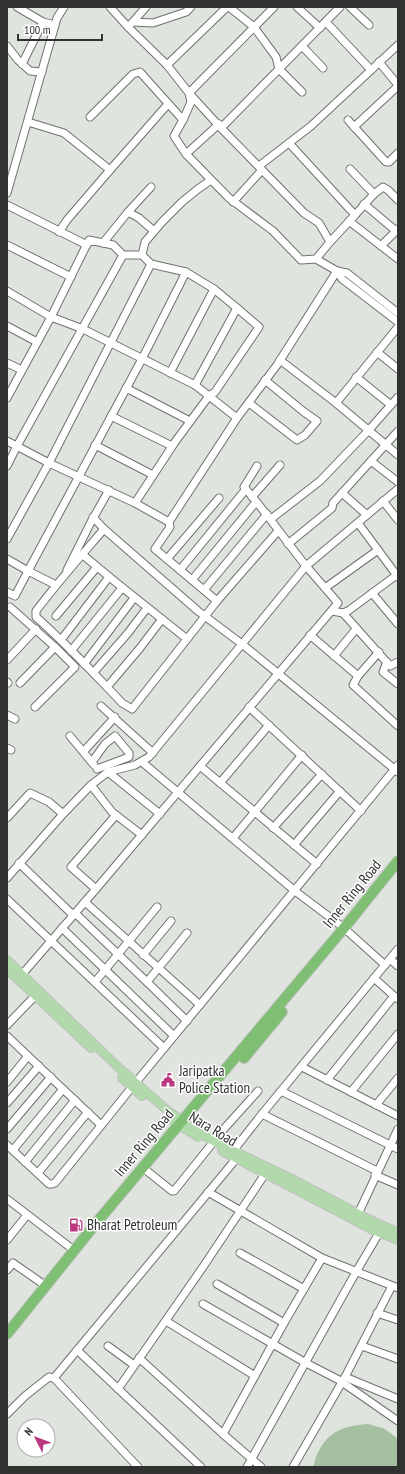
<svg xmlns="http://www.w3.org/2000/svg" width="405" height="1474" viewBox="0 0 405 1474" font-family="'PT Sans Narrow',sans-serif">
<rect width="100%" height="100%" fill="#e0e4df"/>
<path fill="#a5bfa1" d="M368,1424L385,1429L398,1439V1467H313C321,1436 337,1426 368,1424Z"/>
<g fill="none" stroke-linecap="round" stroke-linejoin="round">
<g stroke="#6e726d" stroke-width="9">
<g id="minor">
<polyline points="17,7 43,22 55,25"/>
<polyline points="110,7 128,27 167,65 189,93 221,128 304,213 319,223 330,242 316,259"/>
<polyline points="229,7 254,27 276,57 279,69 302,92"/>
<polyline points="297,7 320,28"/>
<polyline points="350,7 369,25"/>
<polyline points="134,22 153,23 186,12 191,7"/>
<polyline points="326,22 371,70"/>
<polyline points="131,24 146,7"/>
<polyline points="7,46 18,60 30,71 42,72"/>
<polyline points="302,46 323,68"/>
<polyline points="379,62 398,85"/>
<polyline points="22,64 43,22"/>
<polyline points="167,65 227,7"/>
<polyline points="189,93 191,102 183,120 174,136 186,154 229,198 273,231 301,260 316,259 337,271 347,273 398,313"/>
<polyline points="189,93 274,7"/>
<polyline points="90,117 133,74 140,72 183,120"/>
<polyline points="348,120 386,162 389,162 398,153"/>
<polyline points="28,122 64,133 110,170"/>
<polyline points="354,127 398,86"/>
<polyline points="221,128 340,7"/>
<polyline points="289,143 355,215 330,242"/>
<polyline points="186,154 219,124"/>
<polyline points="259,166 311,126 398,45"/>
<polyline points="350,169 374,194 355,215"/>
<polyline points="7,193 57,18 64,7"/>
<polyline points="374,194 383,187 388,190 398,200"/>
<polyline points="233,202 262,170"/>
<polyline points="364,204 396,231"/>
<polyline points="7,205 87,245"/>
<polyline points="128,212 139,218 154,231"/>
<polyline points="349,221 398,259"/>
<polyline points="59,232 67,220 110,170 168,104"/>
<polyline points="103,243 128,212 151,187"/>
<polyline points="7,245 71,277"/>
<polyline points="381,246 398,229"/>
<polyline points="123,255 142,255 151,264 49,463 135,503 175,442 209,396 215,392 259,327 237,308"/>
<polyline points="142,255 145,242 162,222 182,202 198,189 211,180"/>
<polyline points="337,271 342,279 398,322"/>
<polyline points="7,291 51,317 7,398"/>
<polyline points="7,326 37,342"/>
<polyline points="377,352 398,369"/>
<polyline points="280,360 336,403 398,455"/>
<polyline points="7,363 22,370"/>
<polyline points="170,373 214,289 186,272"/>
<polyline points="356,377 391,405"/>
<polyline points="195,385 237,308 214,289"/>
<polyline points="126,388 190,421"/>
<polyline points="249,403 297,440 305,435 317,421 304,412 265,380"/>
<polyline points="336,403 398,327"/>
<polyline points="111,416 172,446"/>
<polyline points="7,441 49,463 7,539"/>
<polyline points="95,445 153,475"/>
<polyline points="371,461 398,482"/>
<polyline points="7,466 17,446 123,255 113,245 89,240 51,317 83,329 195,385 237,418 277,365 337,271"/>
<path d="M257,466L244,487C266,512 285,540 306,566L398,489"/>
<polyline points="342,493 367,515"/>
<polyline points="252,497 280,465"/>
<polyline points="383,501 398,520"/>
<polyline points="135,503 169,522 237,418"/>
<polyline points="93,517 104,529"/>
<polyline points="271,519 320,481 368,431 398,397"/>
<polyline points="169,522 170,527 155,549 217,601 278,531"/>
<polyline points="358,523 398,577"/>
<polyline points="288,544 332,508 333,503 342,493 398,431"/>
<polyline points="83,555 113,580 187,639"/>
<polyline points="7,559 28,571 142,359 186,272 151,264"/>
<polyline points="167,559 219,498"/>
<polyline points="67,570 91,522 109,490"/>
<polyline points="180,570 246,489"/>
<polyline points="192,580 256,502"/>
<polyline points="325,588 378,550"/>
<polyline points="204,590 267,514"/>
<polyline points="7,592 15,596 28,571 56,585"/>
<polyline points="372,593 398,624"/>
<polyline points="10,607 55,647 20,683"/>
<polyline points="332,611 343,613 348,611 398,574"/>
<polyline points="343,613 390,666 398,662"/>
<polyline points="56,616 97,567"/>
<polyline points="310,635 358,676 379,652"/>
<polyline points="61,640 109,577"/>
<polyline points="71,651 122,588"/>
<polyline points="334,656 356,629"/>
<polyline points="7,660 36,629"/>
<polyline points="387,662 383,672 398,684"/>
<polyline points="84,664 134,598"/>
<polyline points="94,672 128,633 147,608"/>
<polyline points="358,676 353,685 398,726"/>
<polyline points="7,682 8,683"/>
<polyline points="107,687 122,703 132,709 217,601"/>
<polyline points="101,706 153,753"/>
<polyline points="35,707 75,667 55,647"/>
<polyline points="249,707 361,811"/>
<polyline points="7,715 15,719"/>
<polyline points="70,736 94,765"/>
<polyline points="7,748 11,750"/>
<polyline points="84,751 115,717"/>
<polyline points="92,762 105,744 115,736 129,753 129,757 97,769"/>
<polyline points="142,762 295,891 344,928 385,965"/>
<polyline points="200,766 317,864"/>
<polyline points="108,772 160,814"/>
<polyline points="220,783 269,725"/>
<polyline points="91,785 112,812 142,835"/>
<polyline points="7,818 30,793 49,802 63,814"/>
<polyline points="273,828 322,774"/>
<polyline points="233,838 302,755"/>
<polyline points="294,845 340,791"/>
<polyline points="19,863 73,915"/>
<polyline points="7,878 63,814 91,785 108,772 135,765 149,757 242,644 398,772"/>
<polyline points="96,889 71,867 116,815"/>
<polyline points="7,899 164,1048"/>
<polyline points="85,902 200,1005"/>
<polyline points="75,913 147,982"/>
<polyline points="62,928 174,1036"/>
<polyline points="143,955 171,921"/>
<polyline points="390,959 398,966"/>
<path d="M19,978L96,889L338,603L306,566L242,644L198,611L104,529C81,556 57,583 36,611V617C61,639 84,663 107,687L140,648L162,619"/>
<polyline points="374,978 394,996"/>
<polyline points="95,982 157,907"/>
<polyline points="187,1021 147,982 187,933"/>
<polyline points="7,1025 35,996"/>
<polyline points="7,1036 28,1056"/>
<polyline points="302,1067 398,1116"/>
<polyline points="327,1080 394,996 398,999"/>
<polyline points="7,1082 28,1056 101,1125"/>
<polyline points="281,1091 398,1149"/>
<polyline points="351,1092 398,1034"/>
<polyline points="7,1103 39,1066"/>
<polyline points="376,1105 398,1078"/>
<polyline points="262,1114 377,1171"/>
<polyline points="7,1129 51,1077"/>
<polyline points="213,1141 258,1091"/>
<polyline points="7,1145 49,1184 52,1184 55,1183 132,1087 398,765"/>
<polyline points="13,1150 63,1089"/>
<polyline points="233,1151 262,1114 398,949"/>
<polyline points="25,1162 75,1100"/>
<polyline points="147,1171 172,1191 174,1191 211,1145"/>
<polyline points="38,1173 88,1112"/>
<polyline points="375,1175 398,1185"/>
<polyline points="208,1192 322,1258"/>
<polyline points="7,1199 75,1251"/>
<polyline points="358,1214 398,1129"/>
<polyline points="7,1240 27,1215"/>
<polyline points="240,1253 304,1289"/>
<polyline points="7,1270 13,1263 46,1286"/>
<polyline points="217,1284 284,1323"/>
<polyline points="203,1304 306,1363 339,1380 398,1421"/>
<polyline points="377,1313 398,1320"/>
<polyline points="166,1321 255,1376"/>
<polyline points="108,1346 134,1365"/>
<polyline points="362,1346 398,1359"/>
<polyline points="77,1350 201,1467"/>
<polyline points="139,1358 223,1434"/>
<polyline points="345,1377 398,1399"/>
<polyline points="118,1389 203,1267 265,1174"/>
<polyline points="7,1414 25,1396 49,1377 54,1378"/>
<polyline points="138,1467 54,1378 236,1159"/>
<polyline points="247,1467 356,1272 379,1233"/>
<polyline points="261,1467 223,1434 284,1323 322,1258 398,1288"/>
<polyline points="293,1467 345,1377 392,1286"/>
</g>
</g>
<g stroke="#c1c2c1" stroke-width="10">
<g id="major">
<polyline points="7,960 118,1067 168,1111 211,1140 290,1178 374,1222 398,1232"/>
<polyline points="7,969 91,1048"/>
<polyline points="122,1078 142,1096"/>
<polyline points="174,1122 198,1137"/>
<polyline points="222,1151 375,1231 398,1240"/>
</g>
</g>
<g stroke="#c1c2c1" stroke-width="12">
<g id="highway">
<polyline points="244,1058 282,1012"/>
<polyline points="7,1334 97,1222 344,928 398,861"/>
</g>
</g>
<use href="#minor" stroke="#fff" stroke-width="7"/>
<use href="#major" stroke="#b2d9ab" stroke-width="8"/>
<use href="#highway" stroke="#7ebf73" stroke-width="10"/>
</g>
<defs>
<g id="civic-bare" transform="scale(1.08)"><path d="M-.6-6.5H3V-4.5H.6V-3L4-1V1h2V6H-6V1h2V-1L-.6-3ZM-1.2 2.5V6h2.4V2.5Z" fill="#bb387f" stroke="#fff" stroke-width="2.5" paint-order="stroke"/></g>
<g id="fuel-bare" transform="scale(1.08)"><path d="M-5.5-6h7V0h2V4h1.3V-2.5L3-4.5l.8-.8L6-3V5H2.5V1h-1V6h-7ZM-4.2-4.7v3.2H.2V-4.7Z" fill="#bb387f" stroke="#fff" stroke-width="2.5" paint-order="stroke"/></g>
</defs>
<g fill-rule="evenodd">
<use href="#civic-bare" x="168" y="1080"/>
<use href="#fuel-bare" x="76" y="1225"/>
</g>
<g text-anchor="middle" stroke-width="3" stroke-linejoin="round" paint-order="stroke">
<g font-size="15" fill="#303230" stroke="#fff">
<text transform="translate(352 894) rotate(-51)" y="5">Inner Ring Road</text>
<text transform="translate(213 1129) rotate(31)" y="5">Nara Road</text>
<text transform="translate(144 1143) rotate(-50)" y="5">Inner Ring Road</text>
</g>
<g font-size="15" fill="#303230" stroke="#fff" text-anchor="start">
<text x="179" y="1076">Jaripatka<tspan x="179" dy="17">Police Station</tspan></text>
<text x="87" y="1230">Bharat Petroleum</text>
</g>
</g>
<rect width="405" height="1474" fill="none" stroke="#303230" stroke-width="16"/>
<g transform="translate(36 1438) rotate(312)"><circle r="19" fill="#ffffff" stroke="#acadac"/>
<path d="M0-3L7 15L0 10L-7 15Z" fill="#bb387f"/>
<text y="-6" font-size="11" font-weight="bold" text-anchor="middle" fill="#303230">N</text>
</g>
<path d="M18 34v6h84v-6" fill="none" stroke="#303230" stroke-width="2"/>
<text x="24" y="34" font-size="12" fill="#303230" stroke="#ffffff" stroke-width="3" paint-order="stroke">100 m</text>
</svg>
